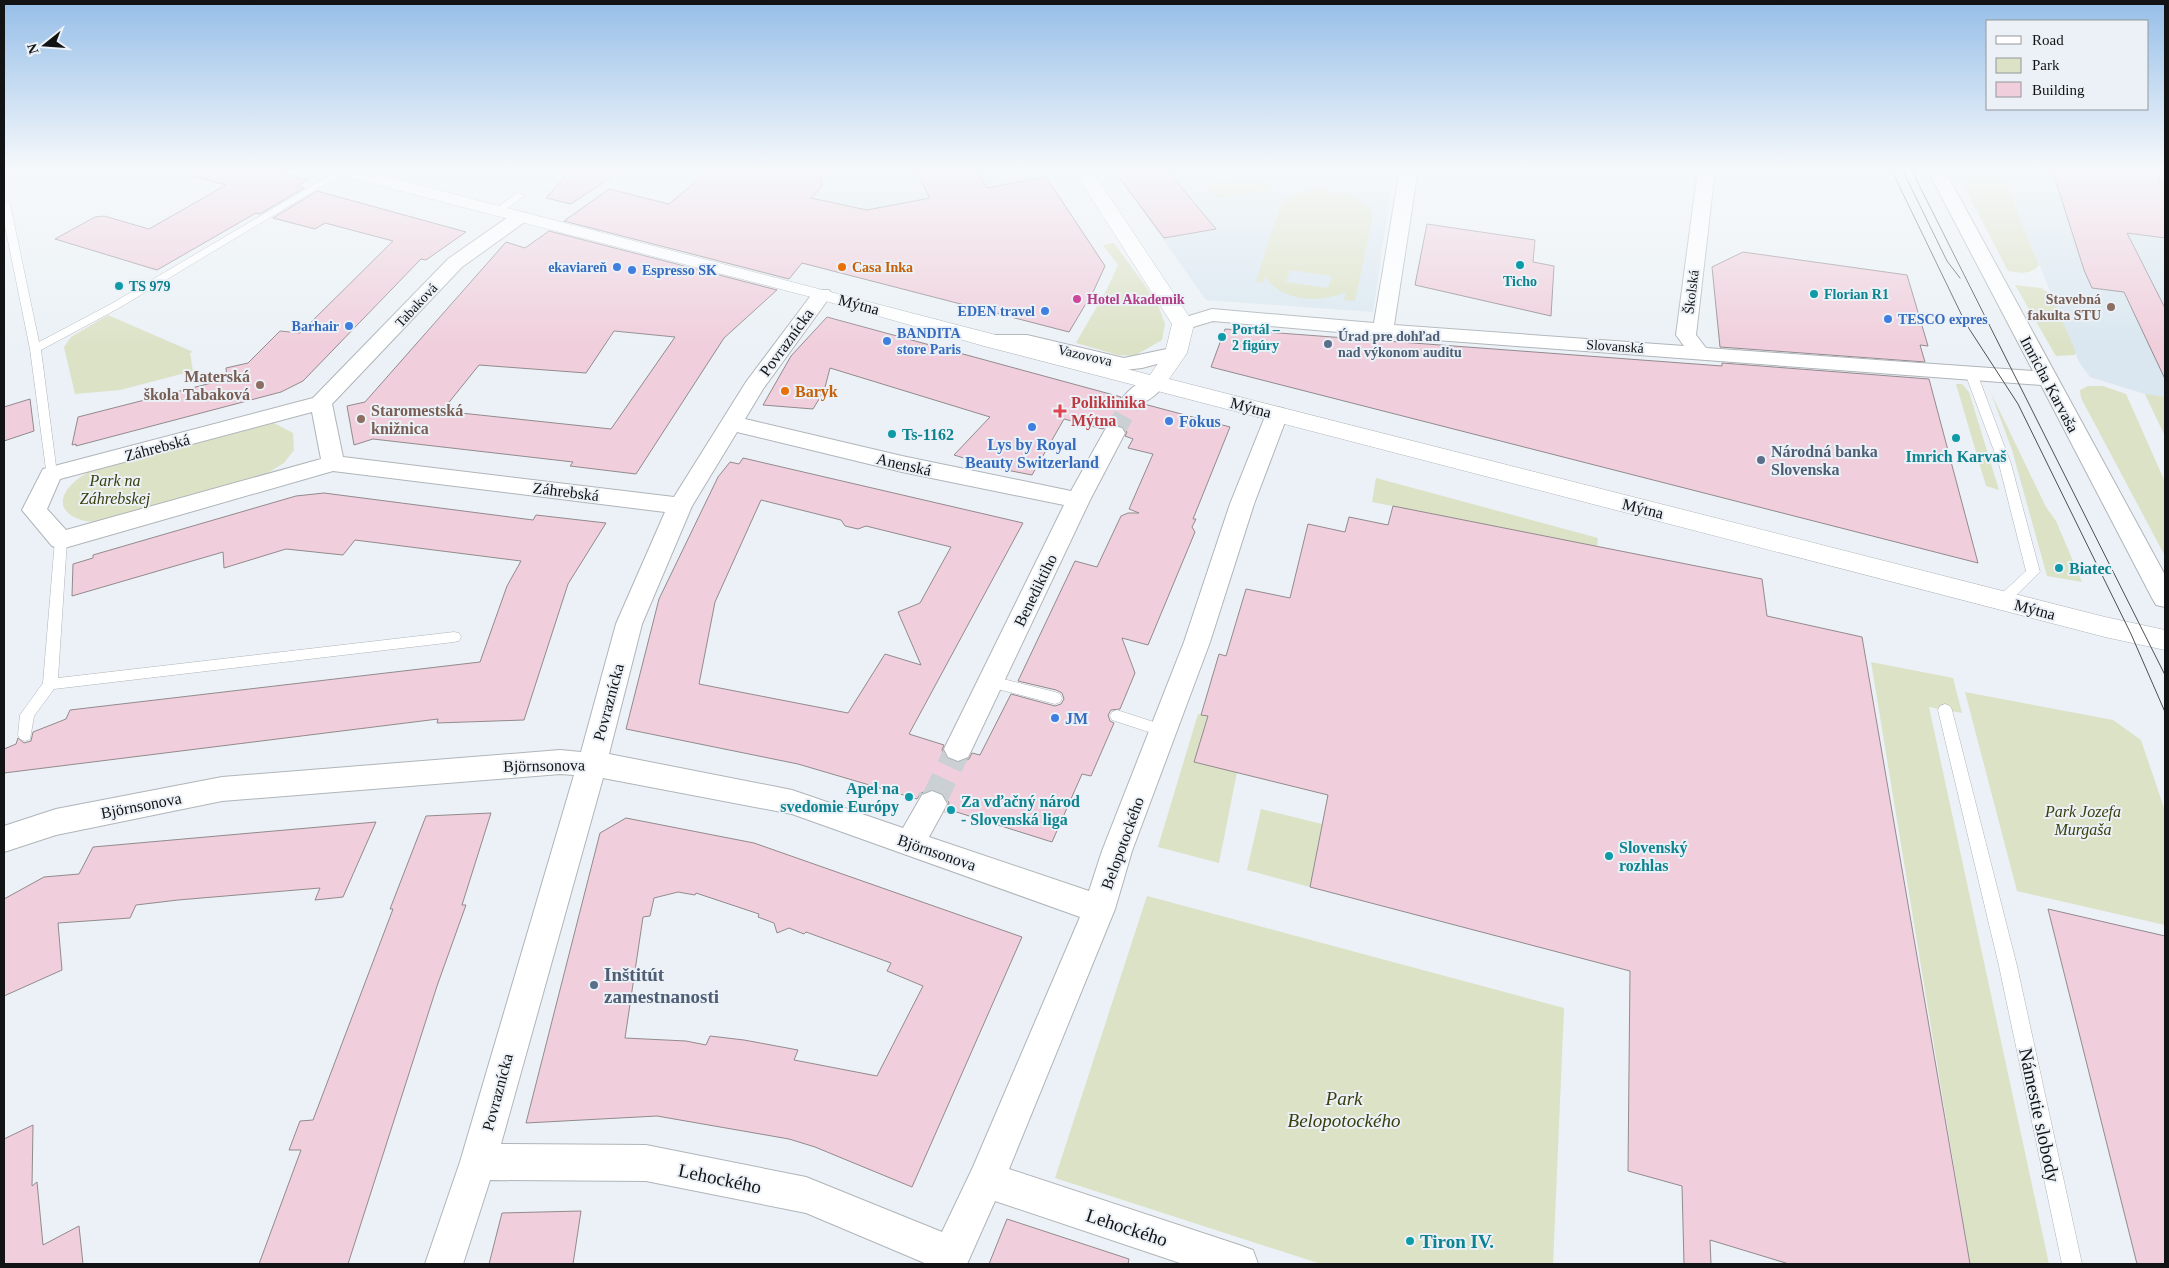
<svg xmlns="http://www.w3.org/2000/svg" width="2169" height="1268" viewBox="0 0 2169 1268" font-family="'Times New Roman',serif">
<rect width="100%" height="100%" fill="#ebf1f6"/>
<g fill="#dae7f0">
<polygon points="731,169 1040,169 1104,268 1094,290 1048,279 726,173"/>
<polygon points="1113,169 1394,169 1373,312 1206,300"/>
<polygon points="2000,169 2061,169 2165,180 2165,436 2145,394 2090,377 2079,362"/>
</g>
<g fill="#dce2c6" fill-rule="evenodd">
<path d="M1955,169H2000L2039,265C2031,275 2020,273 2008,271Z"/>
<polygon points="1260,176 1271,189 1216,199 1205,186"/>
<path d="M1320,190L1351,195L1371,208L1372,220L1355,301L1344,300L1346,292C1320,303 1282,303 1265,276L1263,283L1256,281L1280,206C1289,192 1305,191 1320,190ZM1290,270L1332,276L1328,288L1286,282Z"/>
<polygon points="1114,243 1157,302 1165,324 1162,340 1134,356 1118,355 1076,343 1107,289 1118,265 1103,245"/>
<polygon points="2015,285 2041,288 2051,294 2076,353 2074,355 2056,356"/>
<polygon points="108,315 193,352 190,353 193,371 120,390 75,394 64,347 71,337"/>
<polygon points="1956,384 1962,384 1969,392 1999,490 1986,486"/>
<polygon points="2088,386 2103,386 2126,394 2165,482 2165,556 2081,398 2080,390"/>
<polygon points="1991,393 2046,507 2056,521 2082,582 2047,576 2012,450"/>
<polygon points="2145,394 2165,397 2165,436"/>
<path d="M263,423H274L293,433L294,450L284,463L261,477L99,522C81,523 52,513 67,490C74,480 85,474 95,468Z"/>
<polygon points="1376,478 1598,538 1597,546 1372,502"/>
<polygon points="1871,662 1953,678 1962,713 1929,707 2049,1264 1970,1264"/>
<polygon points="1965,692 2113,720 2141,740 2165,811 2165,925 2017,891"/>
<polygon points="1198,714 1208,716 1194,762 1237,772 1219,863 1158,847"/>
<polygon points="1261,809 1322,824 1310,887 1247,870"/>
<polygon points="1147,896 1564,1008 1553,1264 1321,1264 1055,1178"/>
</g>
<g fill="#f0cedb" stroke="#928b8d" fill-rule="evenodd">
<polygon points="194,169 266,169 308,180 297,186 304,188 260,214 256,213 157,270 55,239 95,217 104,216 149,229 226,185 193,176"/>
<polygon points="572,169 623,169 571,204 546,198"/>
<polygon points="711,169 820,169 822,186 811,198 867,210 930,198 915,169 976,169 987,188 1046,177 1105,266 1094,290 1069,332 802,263 789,279 564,221 609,189 669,204"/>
<polygon points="1113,169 1166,169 1216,229 1164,238"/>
<polygon points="2052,169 2160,169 2159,182 2165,182 2165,238 2127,233 2165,308 2165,379 2124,292 2092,288 2084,270"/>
<polygon points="317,191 466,232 426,260 421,259 303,381 281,392 76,446 76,444 72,445 78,417 227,379 226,368 248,363 280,331 300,333 393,241 325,223 315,229 273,218"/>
<polygon points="1427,224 1535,240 1533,262 1554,266 1551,316 1415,285"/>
<path d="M549,231L777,290L724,338L636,474L570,466L573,462L373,439L354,445L347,406L365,402L506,242L525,248ZM614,331L675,337L611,429L442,411L479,365L586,373Z"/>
<polygon points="1743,252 1907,275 1928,346 1920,345 1925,362 1720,347 1712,267"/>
<path d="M827,317L1121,397L1119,401L1124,407L1144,404L1230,427L1193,519H1196L1192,527L1195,532L1148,645L1122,638L1135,673L1120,709L1111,710L1108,715L1110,721L1114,723L1091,776L1082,774L1052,842L947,809L949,803L944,794L933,789L921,793L917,799L798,764L626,729L659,599L718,477L730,462L739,464L743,458L1023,523L909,734L944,745L942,750L946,758L959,763L969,759L972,753L980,755L1011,694L1055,706L1061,704L1064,699L1062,693L1056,690L1018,681L1075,561L1097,567L1121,516L1128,513H1139L1129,509L1153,454L1128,448L1133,439L1125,436L1127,432L1122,426L1114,424L1106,426L1103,429L1064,419L1032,475L996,468L954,455L990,417L830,368L824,391L813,409L763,405L791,356ZM761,500L841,520L845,526L858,529L866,526L951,547L920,603L898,612L921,665L885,654L848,713L699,684L715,602Z"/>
<polygon points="1225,329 1722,366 1722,363 1929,379 1978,563 1211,367"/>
<polygon points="30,399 34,431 4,441 4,407"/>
<polygon points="324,493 533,520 536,515 606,523 568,584 524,720 437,723 438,719 4,773 4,749 16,744 18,738 24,743 31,741 33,732 66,719 70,710 480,662 507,586 521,561 355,540 343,555 286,549 224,568 223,552 72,596 73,564 93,558 93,555 296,496"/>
<polygon points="1393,506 1762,579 1767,616 1862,637 1970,1264 1789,1264 1710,1240 1711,1264 1684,1264 1682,1186 1628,1171 1630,971 1310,887 1328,795 1194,762 1208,716 1201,715 1219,654 1226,656 1246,589 1290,598 1308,524 1345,532 1349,517 1388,525"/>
<polygon points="491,813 462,905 466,905 437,986 348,1264 259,1264 301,1150 289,1150 300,1121 313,1120 393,909 390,909 426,816"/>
<path d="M626,818L754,843L1022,937L912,1187L815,1147L789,1139L657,1116L526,1123L600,833ZM678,892L695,895L696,893L759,914L758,917L774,923L777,933L789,928L804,934L806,932L891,963L887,971L923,986L877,1076L794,1060L798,1050L744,1040L710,1036L706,1045L686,1041L625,1038L643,917L650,916L654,898Z"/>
<polygon points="376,822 343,897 315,900 320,888 178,900 136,905 130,918 58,923 62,970 4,996 4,899 44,877 79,874 93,847"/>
<polygon points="2048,909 2165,936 2165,1264 2137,1264"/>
<polygon points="33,1125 32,1186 37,1182 43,1245 79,1226 83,1264 4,1264 4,1139"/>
<polygon points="581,1211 573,1264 489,1264 502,1213"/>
<polygon points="1007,1219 1129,1259 1128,1264 989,1264"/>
</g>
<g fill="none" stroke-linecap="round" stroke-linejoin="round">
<polyline stroke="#cad0d4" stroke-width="20" stroke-dasharray="20 10" stroke-linecap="butt" points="1114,433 1132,400"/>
<polyline stroke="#cad0d4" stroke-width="26" stroke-dasharray="26 13" stroke-linecap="butt" points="933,802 958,749"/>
<polyline stroke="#cad0d4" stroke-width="34" stroke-dasharray="34 17" stroke-linecap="butt" points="932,804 934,801"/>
<g stroke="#afb5b9" stroke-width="1">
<g id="service">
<polygon points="340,169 349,170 119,308 41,350 57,474 55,477 47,477 30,349 4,221 4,201 10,204 39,342 111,304"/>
<polygon points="517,193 525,195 501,213 495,213 495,209"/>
<polygon points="1971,370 1977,373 2011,464 2040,572 2008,603 1998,603 1996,600 1998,597 2026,571 1999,464 1965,373"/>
<polygon points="61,535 67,540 58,678 454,632 459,633 461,637 459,641 454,642 54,689 34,716 30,739 25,741 20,739 18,735 20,715 43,683 55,540"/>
<polygon points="991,676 1055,692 1060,694 1062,698 1060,702 1055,704 986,686 984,682 986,678"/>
<polygon points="1945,704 1950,706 1952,710 2017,966 2082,1264 2062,1264 1999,966 1938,710 1940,706"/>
<polygon points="1117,710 1169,727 1171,731 1169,735 1164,737 1112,720 1110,716 1112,712"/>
</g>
</g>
<g stroke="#afb5b9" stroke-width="2">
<g id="minor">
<polygon points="1400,169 1418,169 1394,325 1684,346 1676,335 1698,169 1715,169 1696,335 1706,348 2033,371 1927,169 1944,169 2165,575 2165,607 2156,605 2152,598 2041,385 1383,336 1213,321 1183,330 1176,328 1173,324 1176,320 1212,309 1374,323"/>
<path d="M520,212L526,213L529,217L526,221L462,267L332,404L343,457L674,497L746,382L815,290H829L832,294L763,389L745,419L902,456L1071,491L1106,428L1114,426L1122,428L1125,433L1090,500L972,749L968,757L958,761L948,757L944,749L1064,505L902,472L737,432L692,506L642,624L609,754L792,790L903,828L922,795L932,791L942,795L947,804L929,837L1089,891L1102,851L1184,642L1230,504L1266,414L1269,409L1277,407L1285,409L1288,414L1254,504L1210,642L1132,851L1115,909L1009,1169L1239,1245L1253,1250L1258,1264H1183L995,1201L967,1264H927L806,1213L646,1181L490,1180L463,1264H425L460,1162L574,775L560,774L222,801L56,835L4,852V826L56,809L222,777L560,750L581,752L616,624L665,512L333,471L61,549L52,546L22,510L43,469L313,398L448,259L514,213ZM312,412L321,459L66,530L47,509L60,479ZM603,778L792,814L1080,917L973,1167L942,1232L806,1177L646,1145L501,1144Z"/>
<polygon points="992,335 1027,335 1124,358 1176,347 1183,349 1186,353 1183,357 1142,368 1124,370 1027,347 985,345 982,341 985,337"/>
<path d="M1156,375L1164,377L1167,382C1158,395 1140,409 1124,405L1121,400C1128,389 1144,378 1156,375Z"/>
</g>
</g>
<g stroke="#afb5b9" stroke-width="1">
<polygon id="secondary" points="328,169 357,169 1150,375 1165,353 1172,324 1073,169 1091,169 1194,324 1187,353 1169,379 2105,617 2165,630 2165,650 2105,637 984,346 815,298 331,173"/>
</g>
<use href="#service" fill="#fff" fill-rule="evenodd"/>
<use href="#minor" fill="#fff" fill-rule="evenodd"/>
<use href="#secondary" fill="#fff" fill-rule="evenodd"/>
<g stroke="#4c4f51" stroke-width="1">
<polyline points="1891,169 1966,324 2018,404 2131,634 2165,712"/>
<polyline points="1902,169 1947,261 1960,278"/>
<polyline points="1911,169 2165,675"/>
</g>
</g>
<linearGradient id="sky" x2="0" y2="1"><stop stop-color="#96bee8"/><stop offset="0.49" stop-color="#f6f9fb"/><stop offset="1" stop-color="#f6f9fb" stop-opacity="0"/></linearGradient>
<rect width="2169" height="346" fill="url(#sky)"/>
<g fill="#0f9aa8" stroke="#ebf1f6" stroke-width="2">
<circle cx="1520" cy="265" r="5"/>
<circle cx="119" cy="286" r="5"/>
<circle cx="1814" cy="294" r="5"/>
<circle cx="1222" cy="337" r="5"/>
<circle cx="892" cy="434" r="5"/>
<circle cx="1956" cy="438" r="5"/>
<circle cx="2059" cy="568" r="5"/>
<circle cx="909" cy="797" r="5"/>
<circle cx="951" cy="810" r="5"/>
<circle cx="1609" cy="856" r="5"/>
<circle cx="1410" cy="1241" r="5"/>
</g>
<g fill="#3f7fe0" stroke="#ebf1f6" stroke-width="2">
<circle cx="617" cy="267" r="5"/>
<circle cx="632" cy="270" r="5"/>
<circle cx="1045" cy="311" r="5"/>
<circle cx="1888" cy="319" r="5"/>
<circle cx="349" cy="326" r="5"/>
<circle cx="887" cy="341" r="5"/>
<circle cx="1169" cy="421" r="5"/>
<circle cx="1032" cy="427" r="5"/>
<circle cx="1055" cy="718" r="5"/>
</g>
<g fill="#e8710a" stroke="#ebf1f6" stroke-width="2">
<circle cx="842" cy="267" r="5"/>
<circle cx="785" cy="391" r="5"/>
</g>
<circle fill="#d1479c" stroke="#ebf1f6" stroke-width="2" cx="1077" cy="299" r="5"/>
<g fill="#8d6e63" stroke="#ebf1f6" stroke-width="2">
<circle cx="2111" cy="307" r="5"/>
<circle cx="260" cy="385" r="5"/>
<circle cx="361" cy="419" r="5"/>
</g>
<g fill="#5c6f8a" stroke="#ebf1f6" stroke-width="2">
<circle cx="1328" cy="344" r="5"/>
<circle cx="1761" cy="460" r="5"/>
<circle cx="594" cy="985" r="5"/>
</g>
<path fill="#e0444e" stroke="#ebf1f6" stroke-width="2" d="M1057.5 403.5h5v5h5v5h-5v5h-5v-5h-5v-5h5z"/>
<g text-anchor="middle" stroke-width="4" stroke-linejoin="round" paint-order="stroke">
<g font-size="14" font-weight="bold" fill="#366cbe" stroke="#ebf1f6" text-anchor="end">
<text x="607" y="272">ekaviareň</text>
<text x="642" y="275" text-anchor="start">Espresso SK</text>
<text x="1035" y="316">EDEN travel</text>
<text x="1898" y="324" text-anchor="start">TESCO expres</text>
<text x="339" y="331">Barhair</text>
<text x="897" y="338" text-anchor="start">BANDITA<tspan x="897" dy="16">store Paris</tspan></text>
</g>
<g font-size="14" font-weight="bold" fill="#c56008" stroke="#ebf1f6" text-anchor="start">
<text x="852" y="272">Casa Inka</text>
</g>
<g font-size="14" font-weight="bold" fill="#0d838f" stroke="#ebf1f6" text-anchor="start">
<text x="1520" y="286" text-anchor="middle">Ticho</text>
<text x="129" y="291">TS 979</text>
<text x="1824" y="299">Florian R1</text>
<text x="1232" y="334">Portál –<tspan x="1232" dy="16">2 figúry</tspan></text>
</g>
<g font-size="14" fill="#111314" stroke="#ebf1f6">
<text transform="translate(1691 292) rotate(-83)" y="5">Školská</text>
<text transform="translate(416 305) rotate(-47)" y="5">Tabaková</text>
<text transform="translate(1615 346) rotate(4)" y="5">Slovanská</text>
<text transform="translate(1085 355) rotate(13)" y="5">Vazovova</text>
</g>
<g font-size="14" font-weight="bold" fill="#b23c85" stroke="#ebf1f6" text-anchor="start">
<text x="1087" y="304">Hotel Akademik</text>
</g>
<g font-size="14" font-weight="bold" fill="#785e54" stroke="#ebf1f6" text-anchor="end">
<text x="2101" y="304">Stavebná<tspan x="2101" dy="16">fakulta STU</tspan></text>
</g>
<g font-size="14" font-weight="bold" fill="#4e5e75" stroke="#ebf1f6" text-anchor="start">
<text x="1338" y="341">Úrad pre dohľad<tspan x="1338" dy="16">nad výkonom auditu</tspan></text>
</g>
<g font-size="16" fill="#111314" stroke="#ebf1f6">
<text transform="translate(859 304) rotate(15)" y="6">Mýtna</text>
<text transform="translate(786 342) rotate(-54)" y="6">Povraznícka</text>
<text transform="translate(2050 384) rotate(62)" y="6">Imricha Karvaša</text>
<text transform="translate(1251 407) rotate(15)" y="6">Mýtna</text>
<text transform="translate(157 447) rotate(-15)" y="6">Záhrebská</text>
<text transform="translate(904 464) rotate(13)" y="6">Anenská</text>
<text transform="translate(566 491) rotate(7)" y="6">Záhrebská</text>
<text transform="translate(1643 508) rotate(14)" y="6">Mýtna</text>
<text transform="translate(1035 590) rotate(-64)" y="6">Benediktiho</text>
<text transform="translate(2035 609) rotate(15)" y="6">Mýtna</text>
<text transform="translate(608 702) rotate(-75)" y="6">Povraznícka</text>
<text transform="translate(544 765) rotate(-1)" y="6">Björnsonova</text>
<text transform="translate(141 805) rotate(-11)" y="6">Björnsonova</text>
<text transform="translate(1122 843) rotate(-70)" y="6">Belopotockého</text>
<text transform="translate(937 852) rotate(19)" y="6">Björnsonova</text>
<text transform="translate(497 1092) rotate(-75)" y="6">Povraznícka</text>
</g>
<g font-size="16" font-weight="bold" fill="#785e54" stroke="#ebf1f6" text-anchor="end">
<text x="250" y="382">Materská<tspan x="250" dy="18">škola Tabaková</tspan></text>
<text x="371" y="416" text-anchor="start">Staromestská<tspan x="371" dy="18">knižnica</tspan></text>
</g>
<g font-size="16" font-weight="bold" fill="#c56008" stroke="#ebf1f6" text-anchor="start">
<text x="795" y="397">Baryk</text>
</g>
<g font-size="16" font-weight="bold" fill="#be3a42" stroke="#ebf1f6" text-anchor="start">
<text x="1071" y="408">Poliklinika<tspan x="1071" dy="18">Mýtna</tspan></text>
</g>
<g font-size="16" font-weight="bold" fill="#366cbe" stroke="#ebf1f6" text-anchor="start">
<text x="1179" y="427">Fokus</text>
<text x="1032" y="450" text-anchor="middle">Lys by Royal<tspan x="1032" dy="18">Beauty Switzerland</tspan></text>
<text x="1065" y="724">JM</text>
</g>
<g font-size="16" font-weight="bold" fill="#0d838f" stroke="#ebf1f6" text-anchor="start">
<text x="902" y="440">Ts-1162</text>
<text x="1956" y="462" text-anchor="middle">Imrich Karvaš</text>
<text x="2069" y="574">Biatec</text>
<text x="899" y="794" text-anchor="end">Apel na<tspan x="899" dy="18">svedomie Európy</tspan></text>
<text x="961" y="807">Za vďačný národ<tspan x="961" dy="18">- Slovenská liga</tspan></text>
<text x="1619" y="853">Slovenský<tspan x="1619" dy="18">rozhlas</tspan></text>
</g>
<g font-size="16" font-weight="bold" fill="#4e5e75" stroke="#ebf1f6" text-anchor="start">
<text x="1771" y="457">Národná banka<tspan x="1771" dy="18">Slovenska</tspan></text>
</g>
<g font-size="16" font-style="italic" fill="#383f0d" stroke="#ebf1f6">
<text x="115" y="486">Park na<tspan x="115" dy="18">Záhrebskej</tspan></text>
<text x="2083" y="817">Park Jozefa<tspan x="2083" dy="18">Murgaša</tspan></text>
</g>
<g font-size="19" font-weight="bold" fill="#4e5e75" stroke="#ebf1f6" text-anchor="start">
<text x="604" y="981">Inštitút<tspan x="604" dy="22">zamestnanosti</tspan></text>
</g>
<g font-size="19" font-style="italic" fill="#383f0d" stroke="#ebf1f6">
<text x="1344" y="1105">Park<tspan x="1344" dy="22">Belopotockého</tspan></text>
</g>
<g font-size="19" fill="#111314" stroke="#ebf1f6">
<text transform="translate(2040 1115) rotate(78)" y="7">Námestie slobody</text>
<text transform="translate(720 1178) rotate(12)" y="7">Lehockého</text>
<text transform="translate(1127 1227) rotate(18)" y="7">Lehockého</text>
</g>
<g font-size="19" font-weight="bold" fill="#0d838f" stroke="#ebf1f6" text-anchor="start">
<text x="1420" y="1248">Tiron IV.</text>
</g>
</g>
<rect width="2169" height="1268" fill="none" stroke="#111314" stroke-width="10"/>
<rect x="1986" y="20" width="162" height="90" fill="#ebf1f6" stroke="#94989c"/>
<rect x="1996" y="36" width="25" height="8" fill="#ffffff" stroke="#94989c"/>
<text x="2032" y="45" font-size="15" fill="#111314">Road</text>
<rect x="1996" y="58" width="25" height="15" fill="#dce2c6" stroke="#94989c"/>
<text x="2032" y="70" font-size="15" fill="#111314">Park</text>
<rect x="1996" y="82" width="25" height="15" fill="#f0cedb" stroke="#94989c"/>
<text x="2032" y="95" font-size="15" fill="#111314">Building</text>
<g transform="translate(45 45) rotate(253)" stroke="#ebf1f6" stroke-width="4" paint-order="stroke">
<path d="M0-4L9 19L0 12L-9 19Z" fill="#111314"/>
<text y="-8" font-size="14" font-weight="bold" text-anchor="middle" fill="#111314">N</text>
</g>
</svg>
